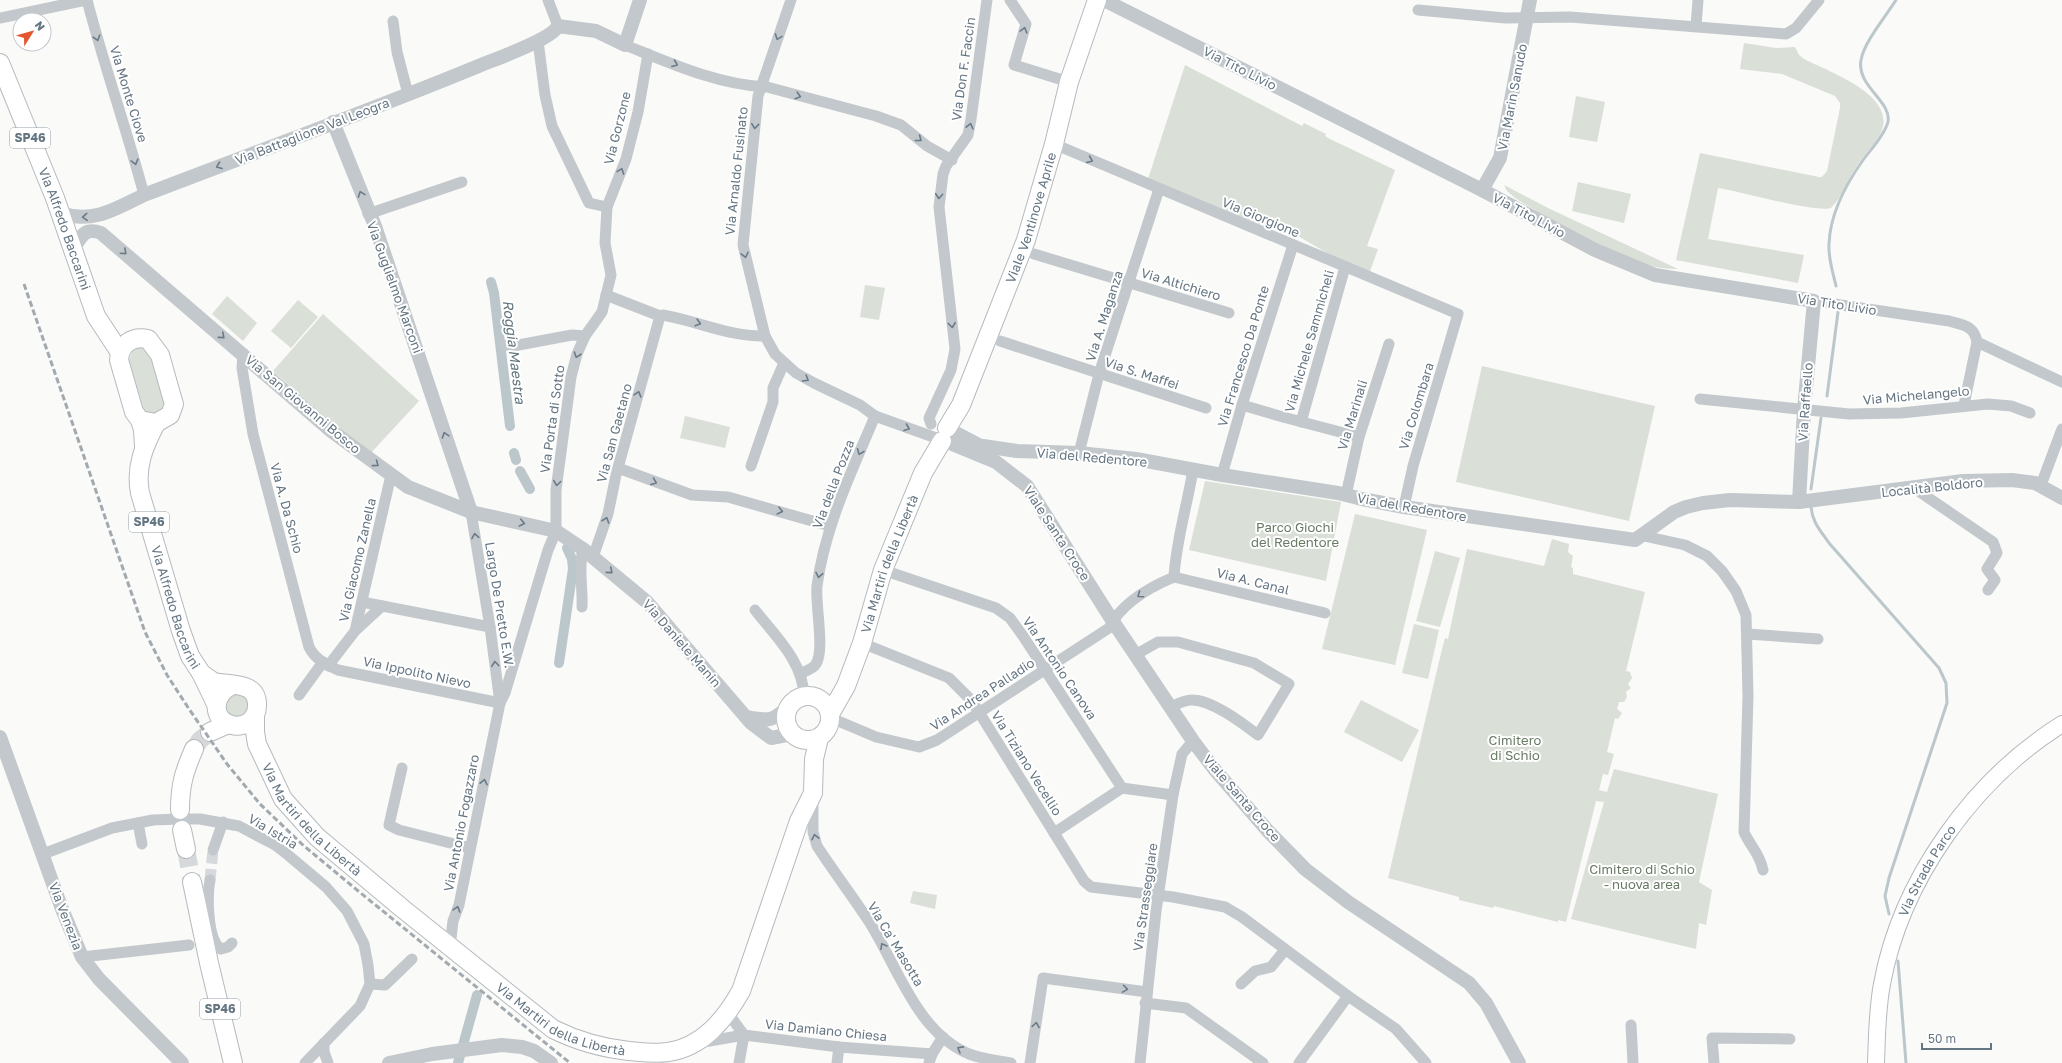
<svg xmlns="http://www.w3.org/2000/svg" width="2062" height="1063" viewBox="0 0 2062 1063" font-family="'Golos Text',sans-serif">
<rect width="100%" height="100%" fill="#fafaf8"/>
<g fill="#dadfd7">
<path d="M1744,43L1776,48L1795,47L1799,55L1804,59C1827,71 1898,95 1881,132C1876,143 1865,153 1858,164C1848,177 1843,196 1831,208C1816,213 1739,191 1718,188L1708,239L1804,255L1798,283L1676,260L1700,153L1819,177H1822L1827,171L1840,108V103L1835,96L1782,74L1740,69Z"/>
<polygon points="1185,65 1302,126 1304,123 1326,134 1325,136 1330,139 1395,170 1367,246 1378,249 1368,277 1298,236 1285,234 1147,182"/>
<polygon points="1576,96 1605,102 1597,142 1569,137"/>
<polygon points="1578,182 1631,194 1624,223 1572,211"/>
<path d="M1504,185L1550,209L1678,269C1630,271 1556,223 1515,198L1507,191Z"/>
<polygon points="865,285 885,288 879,320 860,317"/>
<polygon points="227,296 257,323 243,341 212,314"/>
<polygon points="298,300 318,317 291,348 271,331"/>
<polygon points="323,314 419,401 369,455 273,371"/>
<polygon points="142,346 150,350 167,402 165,412 148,416 144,411 129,360 133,349"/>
<polygon points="1482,366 1655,406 1629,521 1456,482"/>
<polygon points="685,416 730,427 725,448 680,438"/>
<polygon points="1205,481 1341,502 1326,581 1189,550"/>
<polygon points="1355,514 1427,530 1395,665 1322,649"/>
<polygon points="1552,539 1569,544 1568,552 1573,556 1571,567 1573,568 1573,574 1645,592 1626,671 1630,672 1632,678 1628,684 1631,688 1626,692 1627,697 1624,702 1619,702 1617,709 1622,713 1618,719 1615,718 1607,752 1614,754 1608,775 1603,774 1599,790 1607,792 1614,769 1718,794 1699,882 1712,890 1706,925 1699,923 1696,949 1571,919 1604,802 1596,801 1566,922 1558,920 1558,922 1494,906 1493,908 1459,900 1459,897 1388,878 1442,649 1445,638 1448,639 1467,549 1544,566"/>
<polygon points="1435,551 1460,558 1440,627 1416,621"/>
<polygon points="1414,624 1439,630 1428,679 1402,673"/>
<polygon points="233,693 245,696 248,704 246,713 239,717 227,715 224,700"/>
<polygon points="1361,700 1419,730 1402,762 1344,732"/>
<polygon points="913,891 937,895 935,909 910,903"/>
</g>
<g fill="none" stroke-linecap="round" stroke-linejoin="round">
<g stroke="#bbc7cb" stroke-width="3">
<path d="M1836,286C1833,273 1828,258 1829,244C1830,214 1846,184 1863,160C1871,149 1884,136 1888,122C1892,101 1856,86 1861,60C1864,42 1886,16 1896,0"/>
<polyline points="1827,396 1838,312"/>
<polyline points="1811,489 1821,418"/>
<path d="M1811,506C1812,522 1820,530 1829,543L1939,668L1946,683L1947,703L1889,878L1885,896L1889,914"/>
<polyline points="1898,961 1906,1063"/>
</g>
<g stroke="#bbc7cb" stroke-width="10">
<polyline points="491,282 494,293 510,426"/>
<polyline points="514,453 516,460"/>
<polyline points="520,471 530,489"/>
<polyline points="559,663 573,569 572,559 567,548"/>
<polyline points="458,1063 477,995"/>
</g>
<polyline stroke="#d5d9db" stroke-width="11" stroke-dasharray="11 5.5" stroke-linecap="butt" points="210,880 213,850"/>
<g stroke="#d5d9db" stroke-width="18" stroke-dasharray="18 9" stroke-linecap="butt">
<polyline points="194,749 200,740 210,732"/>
<polyline points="186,849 192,882"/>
</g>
<g stroke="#b3babf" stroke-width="18">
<g id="secondary">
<path id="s1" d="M1876,1063C1877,1037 1877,1010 1882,984C1901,880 1973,780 2062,724"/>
</g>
</g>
<g stroke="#b5babe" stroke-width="20">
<g id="primary">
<path id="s2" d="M0,63L55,198L96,316L119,351"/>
<path d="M140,420L156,423L170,415L174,404L171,394L160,355L148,339C132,336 120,344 119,360L134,412L140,420L143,430L144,446"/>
<path id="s3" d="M156,423C144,446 135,467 140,493L181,631L190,656L201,673L216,704"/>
<path id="s4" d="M947,428L961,405L1026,240L1054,144L1069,82L1097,0"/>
<path d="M201,673C205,676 210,680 214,682C231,686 258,681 257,706C257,712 254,718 249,722C244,725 238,727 232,725C209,719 214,692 233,685"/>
<circle cx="808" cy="718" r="22"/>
<path id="s5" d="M830,714L846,686L862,643L883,570L923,473L942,441"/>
<path id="s6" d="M255,715V732L257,744L283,799L317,837L403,909L553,1029C577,1041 602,1048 629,1051C642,1052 655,1054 668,1052C703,1047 725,1019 741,991L799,821L813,793L814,759L819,738"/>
<polyline points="210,732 228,724"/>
<path d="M180,810C180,785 184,772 194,749"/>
<polyline points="182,830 186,849"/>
<polyline points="192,882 209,963 233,1063"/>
</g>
</g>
<g stroke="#c3c8cc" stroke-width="11">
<path d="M87,0C104,66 127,130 144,195"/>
<polyline points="548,0 558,26"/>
<polyline points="791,0 758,96 743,245 765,336 775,354 796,373 814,383 860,405 875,416 939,439"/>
<polyline points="1010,0 1026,24 1014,65 1069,82"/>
<polyline points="1418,10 1505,18 1570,17 1786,34 1796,28 1819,0"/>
<polyline points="0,18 86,0"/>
<polyline points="393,21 397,52 408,94"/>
<polyline points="1696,26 1698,0"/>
<path d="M625,45C670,63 718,85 767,87L876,116L901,125L927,146L952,160"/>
<polyline points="1054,144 1458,314 1413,466 1404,507"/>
<polyline points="607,207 626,159 638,112 648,54"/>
<polyline points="368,214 462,182"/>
<polyline points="1034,254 1229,313"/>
<path d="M606,295L660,316L663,315C697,321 730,337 765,336"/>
<path d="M1814,301L1949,321C1963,325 1974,325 1977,342L1964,405"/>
<polyline points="1000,341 1206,408"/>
<polyline points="1977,342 2062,382"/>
<polyline points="504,345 513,346 572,335 585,336"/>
<path d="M243,353L242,368L253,434L309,647C315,659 325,664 338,670L500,703"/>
<polyline points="1700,399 1849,414 1901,413 1988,404 2011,406 2030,413"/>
<polyline points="1242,405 1283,417 1359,437"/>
<polyline points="1301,422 1345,267"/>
<polyline points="931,424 929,418 951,370 955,349 939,207 943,174 946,166 968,135 971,119 987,0"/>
<polyline points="1079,453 1099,374 1159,189"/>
<polyline points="751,466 773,402 773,388 784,363"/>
<polyline points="618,468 692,495 728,497 830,526"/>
<polyline points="1222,475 1242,405 1293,245"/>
<polyline points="2041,485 2062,429"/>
<polyline points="1914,488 1993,542 1997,553 1987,569 1995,580 1988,590"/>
<polyline points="1346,495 1359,437 1389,344"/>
<polyline points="471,512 490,627 500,703"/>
<path d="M1644,536L1685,545L1707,556L1722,571L1736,591L1746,615L1748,696L1744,832C1750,846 1760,854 1763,870"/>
<polyline points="593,557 608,514 616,475 660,316"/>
<polyline points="883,570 996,608 1010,618 1023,636 1122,788"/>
<polyline points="1174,577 1325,613"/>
<path d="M1174,577C1176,541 1187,506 1193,470"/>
<polyline points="362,602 490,627"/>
<path d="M582,607C583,586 578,569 583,549"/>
<path d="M755,610C775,636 803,661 804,696"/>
<polyline points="356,630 382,606"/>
<polyline points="1747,634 1818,639"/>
<polyline points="862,643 949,678 972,701 1084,881 1091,887 1173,897 1225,907 1242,917 1348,996 1396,1029 1426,1063"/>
<path d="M1135,655L1158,642H1178L1254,663L1289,684L1258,735C1242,723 1212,700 1192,700C1184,700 1177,704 1171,707"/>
<polyline points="328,666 355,631 391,475"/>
<path d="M801,673C806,671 813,669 816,664C825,650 815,604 817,586C825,526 852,471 875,416"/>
<polyline points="299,695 323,662"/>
<path d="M831,718L876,737L919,747L937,740L1109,628C1121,604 1150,587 1174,577"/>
<polyline points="402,768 389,825 399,830 470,848"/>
<path d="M813,798V832L817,846C834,872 853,897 870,923C898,968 917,1032 969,1054C982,1059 997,1061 1011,1063"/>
<polyline points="138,823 142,844"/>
<polyline points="1054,833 1122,788 1173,795"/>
<polyline points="213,850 223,822"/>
<polyline points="43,854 112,828 153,820 179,819 200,819 239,826 275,845 288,855 326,887 347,911 364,944 368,965 370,984 360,1006 305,1063"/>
<path d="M210,880C207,896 207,940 221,949L228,947L232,943"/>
<polyline points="450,947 453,921 459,905 500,703 505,693 548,550 556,531 556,490 571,377 577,354 585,336 602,312 611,275 605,243 607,207 589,203 552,126 545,95 538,41"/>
<polyline points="82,957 189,945"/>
<polyline points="370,984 385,985 412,959"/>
<polyline points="1241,984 1255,971 1271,967 1285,950"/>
<polyline points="1145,1003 1186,1008 1263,1063"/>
<polyline points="728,1013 744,1035 839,1047 932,1054"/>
<polyline points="1631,1025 1633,1063"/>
<polyline points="324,1043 324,1052 328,1063"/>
<polyline points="698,1043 744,1035 739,1063"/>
<polyline points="837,1063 839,1047"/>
<polyline points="929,1063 932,1054 943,1037"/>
<polyline points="1030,1063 1043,978 1147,992"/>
<polyline points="1140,1063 1156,911 1173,795 1182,754 1193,741"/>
<polyline points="1299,1063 1348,996"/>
<polyline points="1714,1063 1712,1038 1790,1039"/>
</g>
<g stroke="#c3c8cc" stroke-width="14">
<polyline points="1104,0 1482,190 1595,250 1655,275 1814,301 1804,410 1799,502"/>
<polyline points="333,122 375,226 471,512"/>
<polyline points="1482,190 1500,158 1530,0"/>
<path d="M60,213C93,224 115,209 144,195C256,152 370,111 481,65C496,59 552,39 558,26L596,31L625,45L640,0"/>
<path d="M73,249C82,236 84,227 101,233L330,430L408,487L471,512L556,531L583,549L647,602L751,723L771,738L792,734"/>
<polyline points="950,430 990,451"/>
<polyline points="945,441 996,462 1027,486 1112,620 1193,741 1215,770 1267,830 1305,869 1348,902 1469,983 1486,1003 1519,1063"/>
<polyline points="983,446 1017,451 1079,453 1136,459 1222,475 1338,493 1362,499 1404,507 1635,540 1674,512 1686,507 1703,503 1730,500 1799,502 1963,481 2012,480 2035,483 2062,498"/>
<path d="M746,717C770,721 772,722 790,705"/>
<polyline points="0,737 62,909 82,957 99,979 182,1063"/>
<polyline points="389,1063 432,1054 502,1045 522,1047 534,1051 551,1063"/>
</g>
<use href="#secondary" stroke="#fff" stroke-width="16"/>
<use href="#primary" stroke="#fff" stroke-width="18"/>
<polyline stroke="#a2aab0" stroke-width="3" stroke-dasharray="6 3" stroke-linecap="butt" points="24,284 145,632 167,675 189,709 227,764 260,804 304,846 357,890 570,1063"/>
</g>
<defs><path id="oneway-chevron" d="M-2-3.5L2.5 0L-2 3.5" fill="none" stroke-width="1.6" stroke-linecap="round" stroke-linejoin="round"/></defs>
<g stroke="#6a7a87">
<use href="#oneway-chevron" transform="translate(1024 30) rotate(-75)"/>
<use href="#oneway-chevron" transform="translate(778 37) rotate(110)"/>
<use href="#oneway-chevron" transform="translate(97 38) rotate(73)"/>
<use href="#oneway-chevron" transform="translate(675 64) rotate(21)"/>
<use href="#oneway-chevron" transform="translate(798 96) rotate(17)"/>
<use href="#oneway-chevron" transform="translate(755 126) rotate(96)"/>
<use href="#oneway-chevron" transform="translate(970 126) rotate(-76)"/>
<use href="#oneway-chevron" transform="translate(919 139) rotate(38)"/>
<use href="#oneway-chevron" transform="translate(1090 160) rotate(23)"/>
<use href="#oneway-chevron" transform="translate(135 162) rotate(75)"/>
<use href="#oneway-chevron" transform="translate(219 166) rotate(159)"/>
<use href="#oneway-chevron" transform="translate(621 171) rotate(-70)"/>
<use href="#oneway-chevron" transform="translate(361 194) rotate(-110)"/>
<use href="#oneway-chevron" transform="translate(939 196) rotate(94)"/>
<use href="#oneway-chevron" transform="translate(85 217) rotate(176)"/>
<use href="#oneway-chevron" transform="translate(124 252) rotate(42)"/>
<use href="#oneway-chevron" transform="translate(745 255) rotate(77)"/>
<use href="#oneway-chevron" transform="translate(698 323) rotate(16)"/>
<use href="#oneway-chevron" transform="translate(952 325) rotate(83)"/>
<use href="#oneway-chevron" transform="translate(222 336) rotate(40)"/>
<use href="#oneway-chevron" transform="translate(577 355) rotate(109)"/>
<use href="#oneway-chevron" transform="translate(806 379) rotate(31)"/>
<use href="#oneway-chevron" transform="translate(638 394) rotate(-74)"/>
<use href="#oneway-chevron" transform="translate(907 428) rotate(20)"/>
<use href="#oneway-chevron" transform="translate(445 435) rotate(-108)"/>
<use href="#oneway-chevron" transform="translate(860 452) rotate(112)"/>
<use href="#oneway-chevron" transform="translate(376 464) rotate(36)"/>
<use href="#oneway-chevron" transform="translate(654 482) rotate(21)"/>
<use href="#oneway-chevron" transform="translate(557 483) rotate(98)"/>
<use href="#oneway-chevron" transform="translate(780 511) rotate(14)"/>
<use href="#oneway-chevron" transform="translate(606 520) rotate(-71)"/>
<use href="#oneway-chevron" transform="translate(522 523) rotate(13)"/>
<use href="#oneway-chevron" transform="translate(475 536) rotate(-100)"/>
<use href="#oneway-chevron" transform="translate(610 571) rotate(40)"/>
<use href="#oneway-chevron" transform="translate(819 575) rotate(101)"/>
<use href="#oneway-chevron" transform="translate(1140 595) rotate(145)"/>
<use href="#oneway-chevron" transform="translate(495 664) rotate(-97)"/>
<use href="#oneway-chevron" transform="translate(484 782) rotate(-78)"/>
<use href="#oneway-chevron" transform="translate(815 837) rotate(-102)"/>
<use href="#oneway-chevron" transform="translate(457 909) rotate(-72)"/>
<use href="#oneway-chevron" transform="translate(883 946) rotate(-120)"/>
<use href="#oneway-chevron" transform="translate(1125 989) rotate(9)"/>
<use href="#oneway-chevron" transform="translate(1036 1025) rotate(-81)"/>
<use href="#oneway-chevron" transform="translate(960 1049) rotate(-151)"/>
</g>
<g text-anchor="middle" stroke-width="4" stroke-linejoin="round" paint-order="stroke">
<g fill="#fff" stroke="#939fa8" stroke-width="1">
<rect x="10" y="128" width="40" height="20" rx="3"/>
<rect x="129" y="512" width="40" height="20" rx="3"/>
<rect x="200" y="999" width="40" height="20" rx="3"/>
</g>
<g font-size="12" font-weight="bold" fill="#657683">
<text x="30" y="142">SP46</text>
<text x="149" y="526">SP46</text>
<text x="220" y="1013">SP46</text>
</g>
<g font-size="13" fill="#657683" stroke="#fff">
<text transform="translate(1240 68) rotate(27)" y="5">Via Tito Livio</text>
<text transform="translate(963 69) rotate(-82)" y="5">Via Don F. Faccin</text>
<text transform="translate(129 94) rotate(73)" y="5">Via Monte Ciove</text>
<text transform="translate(1512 97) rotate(-79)" y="5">Via Marin Sanudo</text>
<text transform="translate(617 128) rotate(-76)" y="5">Via Gorzone</text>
<text transform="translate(312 131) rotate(-21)" y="5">Via Battaglione Val Leogra</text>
<text transform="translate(736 171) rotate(-84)" y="5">Via Arnaldo Fusinato</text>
<text transform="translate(1529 215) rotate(28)" y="5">Via Tito Livio</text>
<text dy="5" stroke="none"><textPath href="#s4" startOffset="227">Viale Ventinove Aprile</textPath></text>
<text transform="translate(1261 217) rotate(23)" y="5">Via Giorgione</text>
<text dy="5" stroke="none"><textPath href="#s2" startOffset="178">Via Alfredo Baccarini</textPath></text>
<text transform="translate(1181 284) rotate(17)" y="5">Via Altichiero</text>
<text transform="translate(395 287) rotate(70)" y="5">Via Guglielmo Marconi</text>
<text transform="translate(1837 304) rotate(9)" y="5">Via Tito Livio</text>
<text transform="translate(1104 316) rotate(-72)" y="5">Via A. Maganza</text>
<text transform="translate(1309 341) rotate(-74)" y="5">Via Michele Sammicheli</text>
<text transform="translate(1243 356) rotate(-73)" y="5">Via Francesco Da Ponte</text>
<text transform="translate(1142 373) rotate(18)" y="5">Via S. Maffei</text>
<text transform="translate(1916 395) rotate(-5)" y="5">Via Michelangelo</text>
<text transform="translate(1805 402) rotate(-86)" y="5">Via Raffaello</text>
<text transform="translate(303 404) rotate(40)" y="5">Via San Giovanni Bosco</text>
<text transform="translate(1416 406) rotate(-73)" y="5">Via Colombara</text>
<text transform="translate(1352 415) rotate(-73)" y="5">Via Marinali</text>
<text transform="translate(552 419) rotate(-82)" y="5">Via Porta di Sotto</text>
<text transform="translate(614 433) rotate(-75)" y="5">Via San Gaetano</text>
<text transform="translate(1092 457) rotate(5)" y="5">Via del Redentore</text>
<text transform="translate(833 484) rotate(-69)" y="5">Via della Pozza</text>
<text transform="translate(1932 487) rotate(-6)" y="5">Località Boldoro</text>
<text transform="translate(1412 507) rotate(10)" y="5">Via del Redentore</text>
<text transform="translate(287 508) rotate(75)" y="5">Via A. Da Schio</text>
<text transform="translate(1057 533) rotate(57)" y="5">Viale Santa Croce</text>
<text transform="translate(357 560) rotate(-77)" y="5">Via Giacomo Zanella</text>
<text dy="5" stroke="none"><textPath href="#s5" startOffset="162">Via Martiri della Libertà</textPath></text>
<text transform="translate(1253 581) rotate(14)" y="5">Via A. Canal</text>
<text transform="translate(500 605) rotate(81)" y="5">Largo De Pretto E.W.</text>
<text dy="5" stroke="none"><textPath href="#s3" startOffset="193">Via Alfredo Baccarini</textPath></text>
<text transform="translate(682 643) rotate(49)" y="5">Via Daniele Manin</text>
<text transform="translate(1060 668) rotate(56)" y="5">Via Antonio Canova</text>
<text transform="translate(417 672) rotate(12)" y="5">Via Ippolito Nievo</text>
<text transform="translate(982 694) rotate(-33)" y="5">Via Andrea Palladio</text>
<text transform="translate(1027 763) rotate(58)" y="5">Via Tiziano Vecellio</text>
<text transform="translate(1242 798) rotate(49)" y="5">Viale Santa Croce</text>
<text dy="5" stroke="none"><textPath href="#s6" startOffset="124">Via Martiri della Libertà</textPath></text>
<text transform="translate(461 823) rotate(-79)" y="5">Via Antonio Fogazzaro</text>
<text transform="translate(273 831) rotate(31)" y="5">Via Istria</text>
<text dy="5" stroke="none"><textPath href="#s1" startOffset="202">Via Strada Parco</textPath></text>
<text transform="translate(1145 897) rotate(-82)" y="5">Via Strasseggiare</text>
<text transform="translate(66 916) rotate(69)" y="5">Via Venezia</text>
<text transform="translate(896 944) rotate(59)" y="5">Via Ca' Masotta</text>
<text dy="5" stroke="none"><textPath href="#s6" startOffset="448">Via Martiri della Libertà</textPath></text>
<text transform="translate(826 1030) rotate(6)" y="5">Via Damiano Chiesa</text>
</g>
<g font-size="13" fill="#687a64" stroke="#fff">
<text x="1295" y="532">Parco Giochi<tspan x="1295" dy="15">del Redentore</tspan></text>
<text x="1515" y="745">Cimitero<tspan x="1515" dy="15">di Schio</tspan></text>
<text x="1642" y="874">Cimitero di Schio<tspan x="1642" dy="15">- nuova area</tspan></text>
</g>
<g font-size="14" font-style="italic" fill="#60757c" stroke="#fff">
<text transform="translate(514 352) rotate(83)" y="5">Roggia Maestra</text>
</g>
</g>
<g transform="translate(32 32) rotate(53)"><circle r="19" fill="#ffffff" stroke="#c1c8cd"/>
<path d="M0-3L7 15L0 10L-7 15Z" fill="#e4572e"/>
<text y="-6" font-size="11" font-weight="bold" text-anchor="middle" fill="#657683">N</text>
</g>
<path d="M1922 1043v6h69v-6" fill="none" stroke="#657683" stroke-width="2"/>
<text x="1928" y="1043" font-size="12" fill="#657683" stroke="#ffffff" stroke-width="3" paint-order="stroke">50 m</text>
</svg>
